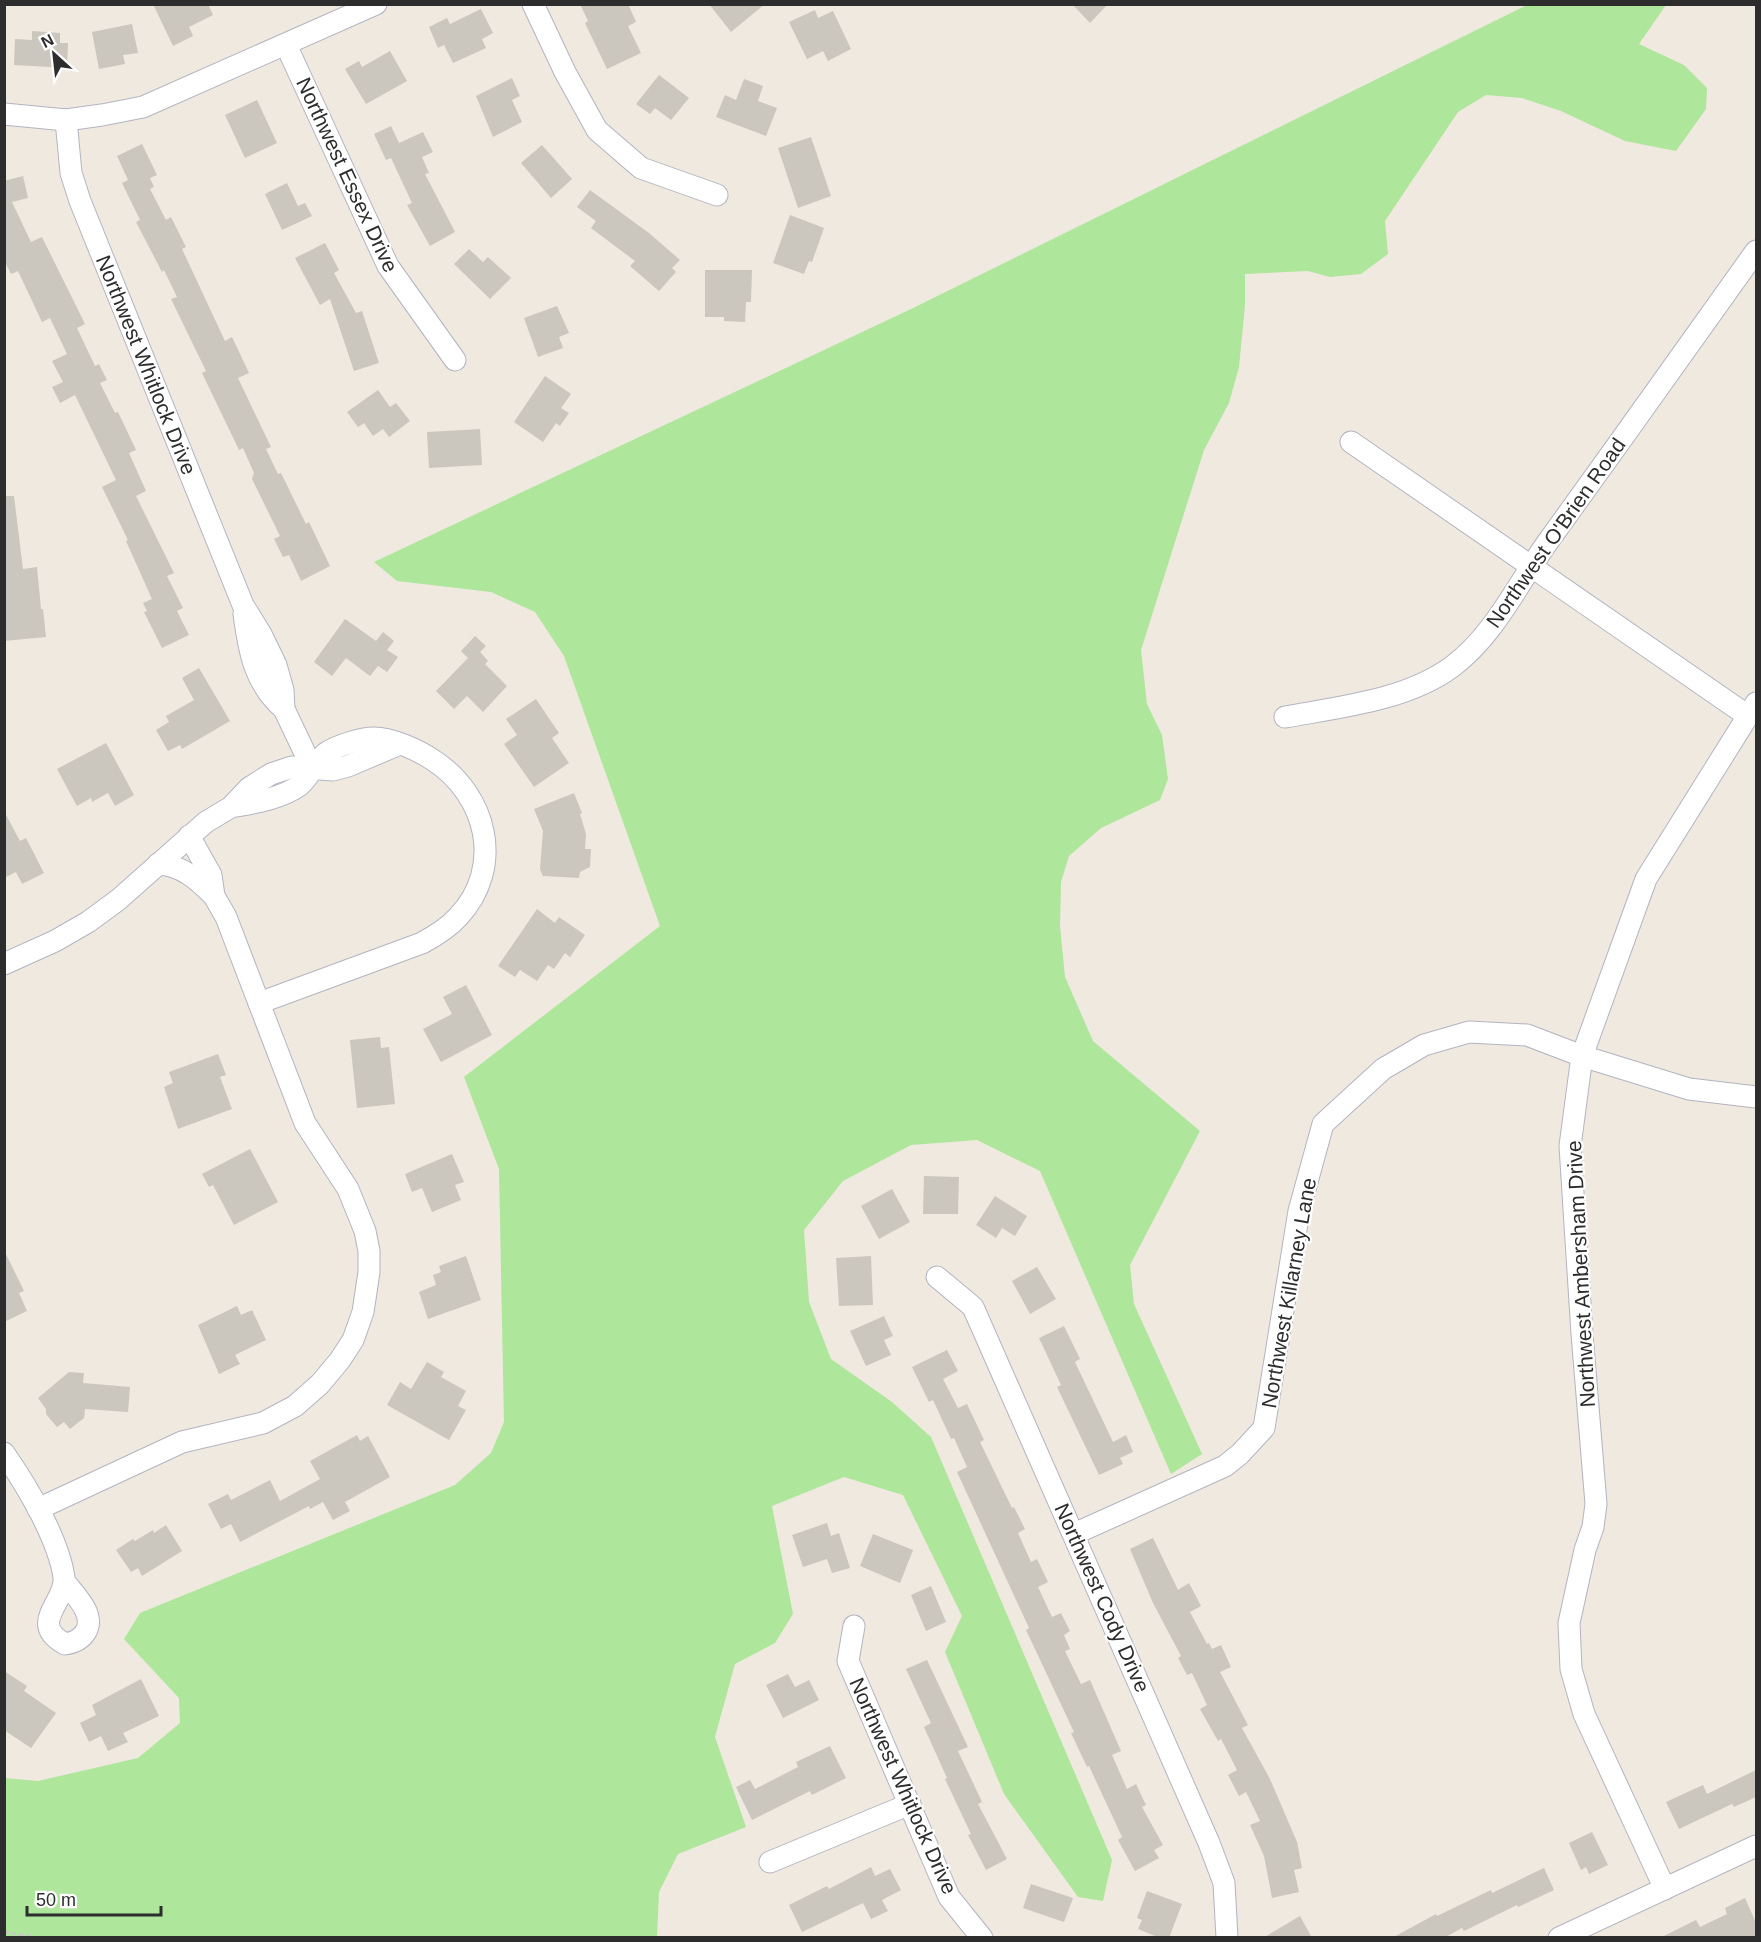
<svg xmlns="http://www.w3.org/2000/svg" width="1761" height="1942" viewBox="0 0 1761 1942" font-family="Arial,sans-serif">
<rect width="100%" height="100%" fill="#efe9e0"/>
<polygon fill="#aee69b" points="1527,5 1666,5 1639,44 1684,65 1707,88 1706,109 1676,151 1625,141 1561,111 1522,98 1486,95 1458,112 1385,221 1388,254 1361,274 1330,277 1308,271 1245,274 1245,305 1239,367 1229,403 1204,450 1141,650 1147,704 1162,735 1168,779 1160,800 1101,828 1069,856 1061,882 1060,926 1065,977 1093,1041 1200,1131 1130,1265 1134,1304 1202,1454 1171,1474 1040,1171 977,1140 911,1145 843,1181 804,1230 809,1302 831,1359 892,1402 931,1437 1112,1860 1103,1901 1078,1897 1004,1794 945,1652 962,1616 903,1495 844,1477 772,1506 793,1614 775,1643 735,1664 715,1737 746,1827 678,1854 659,1892 657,1937 5,1937 5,1778 38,1781 138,1758 180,1723 179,1698 124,1639 140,1613 455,1485 491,1453 504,1422 499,1169 464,1077 660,926 564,656 535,612 491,592 397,581 374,562 911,309"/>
<g fill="#cbc7be">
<polygon points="153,4 208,4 213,15 189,27 193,36 173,46"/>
<polygon points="580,4 628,4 636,22 628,26 641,53 607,69 585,23 588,21"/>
<polygon points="709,4 765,4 731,32"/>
<polygon points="1072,4 1108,4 1090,23"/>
<polygon points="481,9 493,33 482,39 486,48 453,63 444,45 438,48 429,27 447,18 450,24"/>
<polygon points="815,10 818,18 833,11 851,49 828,61 823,51 807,59 789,22"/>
<polygon points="132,24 138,53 123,55 125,64 99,69 92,32"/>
<polygon points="32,31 60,33 60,43 68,43 67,68 14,65 15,39 32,40"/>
<polygon points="390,51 407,81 366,104 345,69 359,61 362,67"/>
<polygon points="659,75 689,98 671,120 655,108 650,114 636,104"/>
<polygon points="512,78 520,96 512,100 522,122 493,137 476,96"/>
<polygon points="744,79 763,86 758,101 777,108 766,136 716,117 725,95 736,100"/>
<polygon points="257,100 277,143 245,158 225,115"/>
<polygon points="391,126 399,143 423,132 433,152 422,157 429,173 425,174 455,232 430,246 407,205 412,203 391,158 386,160 374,134"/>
<polygon points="811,137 831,196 798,208 778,148"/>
<polygon points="142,144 157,175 150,178 154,187 150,189 166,220 171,217 186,247 182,249 225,341 232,337 249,373 238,378 271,447 266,449 278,474 281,473 306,524 309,522 330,566 301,581 289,555 283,557 274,539 280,536 252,479 254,473 243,448 239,450 202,373 206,371 171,299 177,297 164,270 162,272 136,222 140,220 122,183 128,180 117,156"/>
<polygon points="542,145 572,179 551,198 521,163"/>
<polygon points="23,176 28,198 12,202 31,242 42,237 85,324 77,328 95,366 99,364 107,380 100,383 115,413 118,412 136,450 129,453 146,491 136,496 174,573 167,576 183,608 177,611 189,635 162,648 144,612 147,611 143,603 152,599 126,541 128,540 102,487 116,480 75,395 60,403 52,387 63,382 52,361 67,354 50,318 42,322 18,271 11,274 4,260 4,181"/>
<polygon points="287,183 298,206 305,203 312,216 282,230 265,194"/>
<polygon points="590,190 649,233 680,260 672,268 676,272 659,291 630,266 635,261 591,228 596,221 577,207"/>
<polygon points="790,215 824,228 812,262 809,261 804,274 773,263"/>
<polygon points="325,243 339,270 334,273 356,313 362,311 379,363 354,371 330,299 320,305 295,258"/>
<polygon points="469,249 483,262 488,257 511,278 490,299 454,264"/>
<polygon points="705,270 752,270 751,302 746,302 745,322 724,321 724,317 705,317"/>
<polygon points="557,306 569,333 559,337 563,348 538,357 524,318"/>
<polygon points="545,376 571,394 561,408 569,413 560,426 556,423 543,442 514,422"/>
<polygon points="378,390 390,407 396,403 410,421 389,437 383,429 373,436 364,423 358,427 347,412"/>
<polygon points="480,429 482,465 429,468 427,432"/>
<polygon points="4,496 14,496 23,569 37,567 41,609 43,609 46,637 4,641"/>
<polygon points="345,619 376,641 383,632 394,641 387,650 398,657 387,672 378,666 370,676 346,658 332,676 314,662"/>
<polygon points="475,636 486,646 480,652 488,661 485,664 507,686 483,712 467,696 454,709 436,691 468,658 461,651"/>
<polygon points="199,668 230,721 182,749 180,745 168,751 156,730 169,722 166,716 194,700 182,678"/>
<polygon points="536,699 559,733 552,738 569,763 534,787 504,744 517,735 506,719"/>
<polygon points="106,743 134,795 115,806 108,793 92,802 91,798 77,806 57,769"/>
<polygon points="574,793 582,813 580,814 586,834 585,849 591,849 590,867 580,872 579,878 543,876 540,869 543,831 534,809"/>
<polygon points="4,811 20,841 26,838 44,873 22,884 16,872 4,878"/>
<polygon points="537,909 555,923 559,917 585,935 570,957 565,953 554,969 548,965 537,981 520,970 515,977 498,966"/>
<polygon points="466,985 492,1035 441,1062 423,1029 452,1014 443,997"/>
<polygon points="380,1037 381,1048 389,1047 395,1104 357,1108 350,1040"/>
<polygon points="218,1054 226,1075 220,1077 232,1109 178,1129 164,1087 173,1083 169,1072"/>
<polygon points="250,1149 278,1202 234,1225 213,1185 209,1187 202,1174"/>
<polygon points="452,1154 464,1182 455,1185 461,1200 432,1212 422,1188 412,1192 405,1174"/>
<polygon points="924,1176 959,1177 958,1214 923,1214"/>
<polygon points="892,1189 910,1222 879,1239 861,1206"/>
<polygon points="995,1196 1027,1216 1015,1236 1002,1228 996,1238 976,1225"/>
<polygon points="4,1250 24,1291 19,1293 27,1311 4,1322"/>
<polygon points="466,1256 481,1300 428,1319 419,1292 436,1285 433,1275 441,1272 439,1266"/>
<polygon points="871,1256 873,1305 839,1306 836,1258"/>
<polygon points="1037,1267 1056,1299 1030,1314 1012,1281"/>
<polygon points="237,1306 241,1315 252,1310 266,1340 235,1355 240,1364 219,1374 198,1325"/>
<polygon points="884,1316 893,1336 884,1340 891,1355 866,1366 850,1331"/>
<polygon points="1064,1326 1080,1359 1075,1362 1113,1442 1126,1435 1133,1452 1120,1458 1123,1464 1099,1475 1057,1387 1061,1385 1039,1338"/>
<polygon points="947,1350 958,1371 943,1379 958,1408 967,1404 984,1440 980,1442 1012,1508 1014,1507 1025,1529 1018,1533 1031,1562 1037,1559 1048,1582 1038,1587 1052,1617 1061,1613 1070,1631 1064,1635 1070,1649 1065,1651 1081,1684 1090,1680 1121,1751 1112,1755 1127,1789 1136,1784 1146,1805 1142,1807 1163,1845 1154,1850 1159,1858 1135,1871 1118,1840 1122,1837 1089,1766 1087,1767 1071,1733 1074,1732 1026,1630 1029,1628 957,1472 967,1467 954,1438 951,1439 933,1400 929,1402 912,1367"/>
<polygon points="427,1362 444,1372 441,1377 466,1391 458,1406 466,1410 449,1440 387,1405 400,1382 411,1389"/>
<polygon points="69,1372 84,1373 83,1383 130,1387 128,1412 85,1409 84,1418 70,1429 64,1422 57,1427 46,1414 46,1409 38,1398"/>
<polygon points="357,1435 360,1441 368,1436 390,1477 345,1502 350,1511 333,1520 323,1502 310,1509 309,1506 240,1542 231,1524 221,1529 208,1504 228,1494 231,1500 270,1480 280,1501 320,1479 310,1461"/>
<polygon points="827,1523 831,1536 839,1533 850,1568 832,1573 827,1559 803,1567 792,1535"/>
<polygon points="166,1525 182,1551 142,1576 138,1568 131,1572 116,1550 133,1539 135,1541 153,1530 154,1533"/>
<polygon points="873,1534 913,1550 900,1583 860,1566"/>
<polygon points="1153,1538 1178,1590 1189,1583 1201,1606 1190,1612 1207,1644 1209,1643 1212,1649 1221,1645 1231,1667 1220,1672 1248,1725 1242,1728 1270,1779 1297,1842 1302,1868 1294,1870 1299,1892 1272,1898 1264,1856 1250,1825 1260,1821 1246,1792 1239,1796 1228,1775 1237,1770 1221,1739 1218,1741 1200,1709 1207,1705 1192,1673 1187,1675 1178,1658 1181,1656 1153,1603 1130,1549"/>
<polygon points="931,1586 946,1622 926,1631 911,1595"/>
<polygon points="927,1660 968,1747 958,1751 982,1802 978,1804 1007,1859 986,1870 968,1835 971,1834 945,1779 947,1778 924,1727 931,1723 906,1669"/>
<polygon points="4,1671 27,1686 24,1691 56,1713 31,1748 4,1730"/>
<polygon points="788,1674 795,1687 809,1680 819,1700 783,1718 766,1685"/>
<polygon points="141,1679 159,1716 123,1733 128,1742 108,1751 101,1736 89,1742 80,1723 96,1715 92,1705"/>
<polygon points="830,1746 846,1778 812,1795 810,1791 752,1820 736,1787 750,1780 755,1789 798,1767 796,1762"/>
<polygon points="1756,1770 1756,1797 1734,1807 1732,1804 1679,1829 1666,1802 1703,1785 1707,1794"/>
<polygon points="1592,1832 1608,1865 1589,1874 1586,1867 1581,1870 1569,1843"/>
<polygon points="871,1867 875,1876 890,1869 901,1890 882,1900 888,1911 871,1919 863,1903 802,1932 789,1905 827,1886 829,1889"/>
<polygon points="1544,1868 1554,1890 1518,1907 1517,1905 1464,1931 1462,1928 1444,1938 1392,1938 1436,1914 1437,1916 1491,1890 1492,1893"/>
<polygon points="1031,1884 1073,1898 1064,1922 1023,1908"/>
<polygon points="1147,1891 1182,1904 1169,1938 1160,1938 1138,1929 1142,1920 1137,1918"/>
<polygon points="1745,1898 1756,1923 1756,1938 1660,1938 1696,1920 1700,1927 1727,1914 1725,1908"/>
<polygon points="1300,1916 1312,1938 1263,1938"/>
</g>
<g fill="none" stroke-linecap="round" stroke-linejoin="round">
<g stroke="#b3b4c1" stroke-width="23">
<g id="minor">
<polyline points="533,4 565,72 597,130 641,168 717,195"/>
<polyline points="286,45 388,266 455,360"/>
<polyline points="4,114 66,120 102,115 143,107 376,4"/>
<polyline points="66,120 71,173 80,201 243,605 261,634 276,665 283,690 284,709 313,770"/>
<polyline points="1351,442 1748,716"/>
<path d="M244,614C249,651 254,683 284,709"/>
<path d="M1285,717C1340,707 1408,700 1453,666C1495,634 1517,585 1547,543C1617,446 1687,348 1756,251"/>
<path d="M231,807C253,803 281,799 300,785C310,776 316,761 326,753C336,746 361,738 374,738C392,738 418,750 433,760C487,795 505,867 458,917C448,928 435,936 422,943L259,1003"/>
<path d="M158,864C182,865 198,880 214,896"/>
<polyline points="4,964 55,941 88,922 118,900 206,822 231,807 249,788 271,774 292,767 333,770 348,766 400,744"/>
<polyline points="937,1277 973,1307 1209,1843 1224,1883 1227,1938"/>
<path d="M4,1453C27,1486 58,1538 64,1577C67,1602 27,1623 65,1644C84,1641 94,1627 85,1609C80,1599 71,1590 64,1581"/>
<polyline points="38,1509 182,1442 263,1423 295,1406 320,1384 340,1360 353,1340 363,1312 369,1272 369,1251 365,1231 348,1189 305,1123 226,917 214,896 211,875 189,836"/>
<polyline points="1074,1534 1225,1466 1240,1454 1264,1428 1299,1211 1323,1124 1383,1069 1424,1045 1469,1032 1527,1035 1582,1056 1689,1089 1756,1097"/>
<polyline points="854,1626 848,1661 949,1897 982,1938"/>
<polyline points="770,1862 910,1804"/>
<polyline points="1665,1889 1584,1714 1571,1669 1569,1623 1585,1550 1593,1527 1596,1504 1582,1334 1570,1146 1582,1056 1646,879 1756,703"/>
<polyline points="1559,1938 1756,1846"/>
</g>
</g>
<polyline stroke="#c8c8c8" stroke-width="3" stroke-dasharray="4.5 3" stroke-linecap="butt" points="4,1932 39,1938"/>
<use href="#minor" stroke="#fff" stroke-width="21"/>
</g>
<g text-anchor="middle" stroke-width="4.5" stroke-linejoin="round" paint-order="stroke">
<g font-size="21" fill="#2d2d2d" stroke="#fff">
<text transform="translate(347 175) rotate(65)" y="7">Northwest Essex Drive</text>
<text transform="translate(146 365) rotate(68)" y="7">Northwest Whitlock Drive</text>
<text transform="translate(1556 533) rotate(-55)" y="7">Northwest O'Brien Road</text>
<text transform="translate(1581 1274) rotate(-93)" y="7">Northwest Ambersham Drive</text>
<text transform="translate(1289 1293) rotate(-80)" y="7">Northwest Killarney Lane</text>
<text transform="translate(1102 1598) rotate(66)" y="7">Northwest Cody Drive</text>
<text transform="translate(903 1786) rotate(66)" y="7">Northwest Whitlock Drive</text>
</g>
</g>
<rect width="1761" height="1942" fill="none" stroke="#2d2d2d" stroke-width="12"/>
<g transform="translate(54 54) rotate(333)" stroke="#ffffff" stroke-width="4.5" paint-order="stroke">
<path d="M0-4.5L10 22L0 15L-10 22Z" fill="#2d2d2d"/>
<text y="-9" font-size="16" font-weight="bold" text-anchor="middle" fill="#2d2d2d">N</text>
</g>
<path d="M27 1906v9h134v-9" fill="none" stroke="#2d2d2d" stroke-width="3"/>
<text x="36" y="1906" font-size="18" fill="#2d2d2d" stroke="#ffffff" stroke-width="4.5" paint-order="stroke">50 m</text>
</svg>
